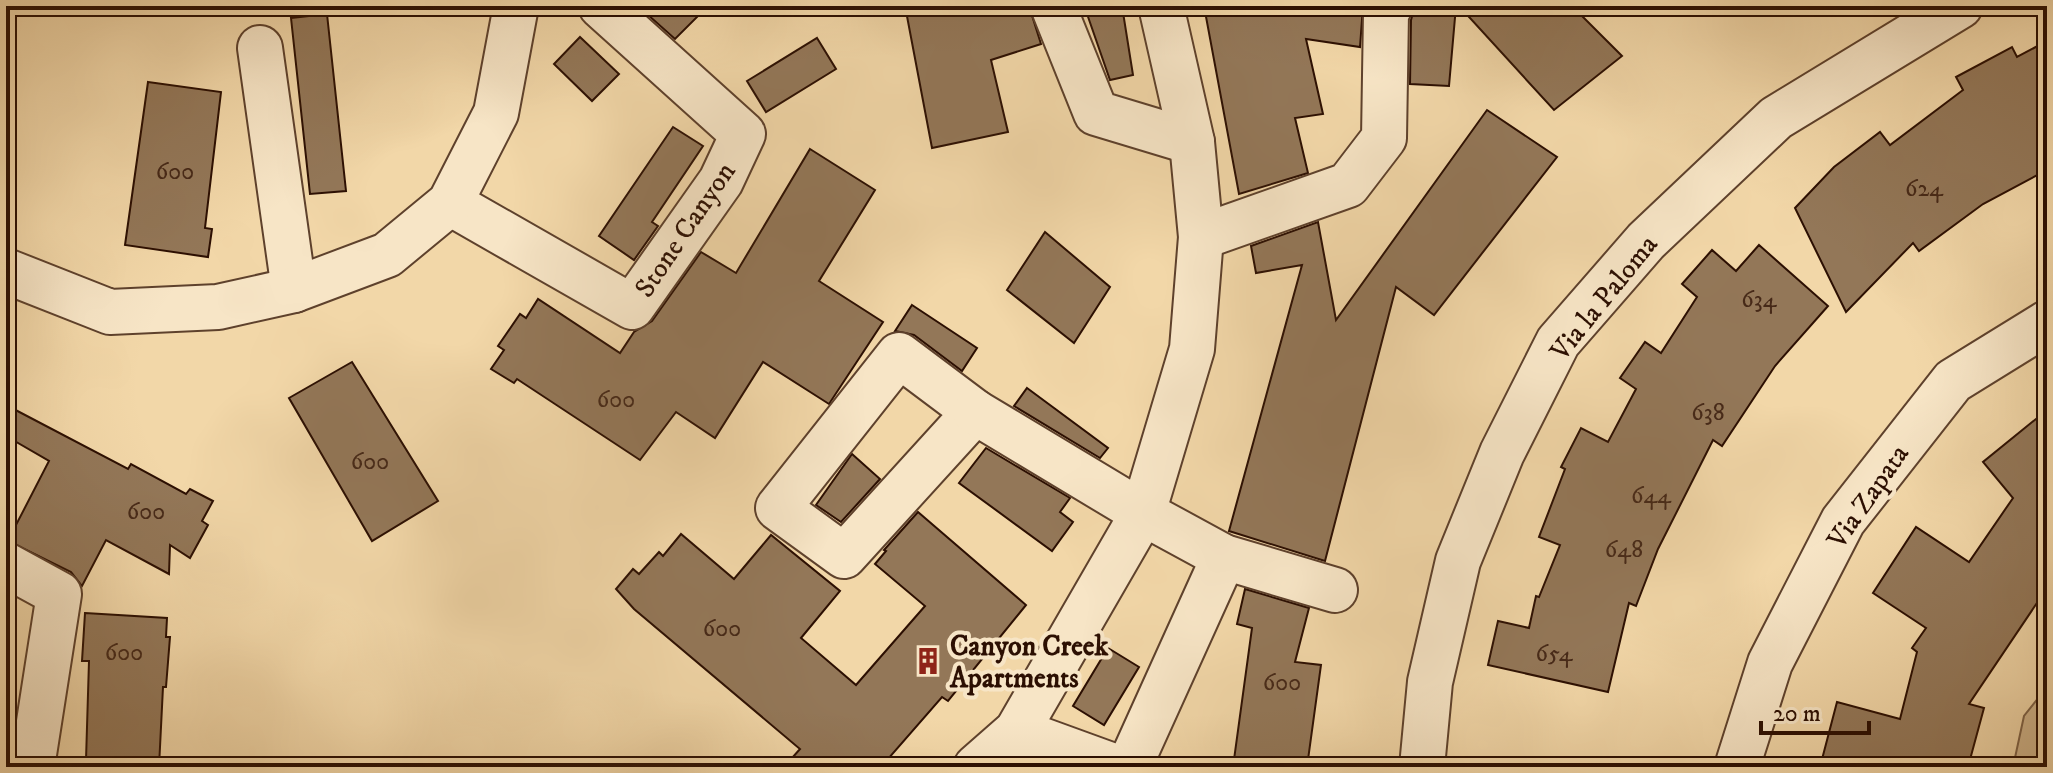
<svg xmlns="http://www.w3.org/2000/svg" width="2053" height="773" viewBox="0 0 2053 773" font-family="'IM FELL DW Pica',serif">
<rect width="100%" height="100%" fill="#f2d7a8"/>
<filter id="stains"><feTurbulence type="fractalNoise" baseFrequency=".0025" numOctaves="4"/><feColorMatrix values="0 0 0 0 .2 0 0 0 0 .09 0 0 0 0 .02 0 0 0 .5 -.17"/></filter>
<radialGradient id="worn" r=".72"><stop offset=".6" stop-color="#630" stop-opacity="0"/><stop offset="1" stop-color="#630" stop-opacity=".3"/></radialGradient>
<polygon fill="#d0b58c" stroke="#7e6247" stroke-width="2" points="2047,687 2047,767 2013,767 2024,716"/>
<g fill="#937758" stroke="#2c0f02" stroke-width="2">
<polygon points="638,6 708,6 675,39"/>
<polygon points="930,6 1029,6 1041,44 991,60 1008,132 932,148 906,11"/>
<polygon points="1102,6 1122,6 1133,75 1110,80 1086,11"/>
<polygon points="1204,6 1363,6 1360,47 1306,39 1323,114 1295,118 1308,173 1239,194"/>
<polygon points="1415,6 1456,6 1449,86 1410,84 1411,20"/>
<polygon points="1459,6 1572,6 1622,56 1554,110"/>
<polygon points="327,14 346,191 310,194 291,18"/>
<polygon points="580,37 619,74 592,101 554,64"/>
<polygon points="817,38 836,69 766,112 747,81"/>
<polygon points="2047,41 2047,170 1983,204 1919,251 1913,243 1846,312 1795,208 1834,167 1880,132 1890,145 1963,90 1956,77 2012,47 2017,57"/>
<polygon points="148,82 221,92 205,228 212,229 208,257 125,245"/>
<polygon points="1487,110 1557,157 1434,315 1396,287 1325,561 1229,531 1302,265 1256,273 1251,246 1318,222 1336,320"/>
<polygon points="673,127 703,146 652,222 658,226 634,260 599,236"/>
<polygon points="810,149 875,190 819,281 883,322 829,404 763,362 715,438 676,412 640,460 517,379 514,383 491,369 504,350 498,346 520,314 526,318 538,299 620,353 634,332 652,321 701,252 736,273"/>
<polygon points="1045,232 1110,287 1074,343 1007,290"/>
<polygon points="1759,245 1828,306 1775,366 1722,446 1713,440 1658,549 1636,606 1629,603 1608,692 1488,665 1498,621 1529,628 1536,596 1539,597 1560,545 1539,537 1565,469 1561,467 1581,428 1608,442 1636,389 1620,378 1645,342 1661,353 1697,297 1682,284 1712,250 1736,271"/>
<polygon points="912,305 977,348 962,371 914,335 895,331"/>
<polygon points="352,362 438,501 372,541 289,398"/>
<polygon points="1027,388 1108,448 1100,458 1014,406"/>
<polygon points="6,405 128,469 131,464 186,494 190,489 213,501 202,521 208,525 190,558 170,545 169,574 106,540 82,586 71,572 6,540 6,520 16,525 49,461 6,436"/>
<polygon points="2047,410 2047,588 1969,704 1984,708 1968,767 1820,767 1837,702 1900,719 1917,652 1912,648 1926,628 1873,593 1916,527 1969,562 2013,498 1983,462"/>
<polygon points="986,448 1070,498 1060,512 1073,522 1052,551 959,483"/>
<polygon points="852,454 880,479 841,522 816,505"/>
<polygon points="918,512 1026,605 948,701 942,697 881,767 784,767 800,749 634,609 616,589 633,569 639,574 659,552 663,556 681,534 734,579 771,535 840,591 801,638 856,685 925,606 875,564 886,551 884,550"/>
<polygon points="1245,589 1309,608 1295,662 1321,665 1307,767 1233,767 1252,628 1237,624"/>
<polygon points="85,613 167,618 166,637 170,637 166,687 163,687 159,767 92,767 92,760 86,760 89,661 82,661"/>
<polygon points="1108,648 1139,667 1104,725 1073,706"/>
</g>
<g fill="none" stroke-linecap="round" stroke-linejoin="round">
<g stroke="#5e412c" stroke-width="48">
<g id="minor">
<polyline points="1053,6 1096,113 1192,142"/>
<polyline points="260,48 294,290"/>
<polyline points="450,203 632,307 721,181 743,134 601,6"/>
<polyline points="1201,237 1348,185 1384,138 1386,13 1390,6"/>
<polyline points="6,271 110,312 218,307 294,290 387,255 450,203 496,113 516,6"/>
<polygon points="899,355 975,412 844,556 778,508"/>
<polyline points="975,412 1143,513 1224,557 1335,590"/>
<polyline points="6,565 59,594 32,767"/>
<polyline points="1017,731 1116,767"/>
<polyline points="976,767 1017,731 1143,513 1192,349 1201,237 1192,142 1161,6"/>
<polyline points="1129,767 1224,557"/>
<polyline points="1422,767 1430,682 1458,561 1502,453 1558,342 1646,241 1776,118 1960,6"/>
<polyline points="1737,767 1770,663 1843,521 1953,381 2047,323"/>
</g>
</g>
<use href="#minor" stroke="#f7e5c6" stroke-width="44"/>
</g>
<defs>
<g id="building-bare" transform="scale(2.16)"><path d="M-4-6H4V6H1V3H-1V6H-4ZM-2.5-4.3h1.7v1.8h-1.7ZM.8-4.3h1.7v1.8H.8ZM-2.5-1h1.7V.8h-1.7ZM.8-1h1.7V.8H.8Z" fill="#8f2418" stroke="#f7e5c6" stroke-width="2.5" paint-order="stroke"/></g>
</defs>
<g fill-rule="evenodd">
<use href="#building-bare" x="928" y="661"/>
</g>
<g text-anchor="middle" stroke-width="8" stroke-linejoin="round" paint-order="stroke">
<g font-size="24" fill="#462918">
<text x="175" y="179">600</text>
<text x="1924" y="196">624</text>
<text x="1759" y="307">634</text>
<text x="616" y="407">600</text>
<text x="1708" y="420">638</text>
<text x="370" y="469">600</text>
<text x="1651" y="503">644</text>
<text x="146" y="519">600</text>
<text x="1624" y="557">648</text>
<text x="722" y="636">600</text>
<text x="124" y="660">600</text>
<text x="1554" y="661">654</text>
<text x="1282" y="690">600</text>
</g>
<g font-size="28" fill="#2c0f02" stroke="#f7e5c6">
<text transform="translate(684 229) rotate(-56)" y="10">Stone Canyon</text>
<text transform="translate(1603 297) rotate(-51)" y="10">Via la Paloma</text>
<text transform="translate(1867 496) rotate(-55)" y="10">Via Zapata</text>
</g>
<g font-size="28" font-weight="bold" fill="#2c0f02" stroke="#f7e5c6" text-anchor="start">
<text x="950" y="655">Canyon Creek<tspan x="950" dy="32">Apartments</tspan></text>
</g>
</g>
<rect width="2053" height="773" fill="none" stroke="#f2d7a8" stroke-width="32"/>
<rect x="8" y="8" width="2037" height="757" fill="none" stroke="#2c0f02" stroke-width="4"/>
<rect x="16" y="16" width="2021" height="741" fill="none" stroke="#2c0f02" stroke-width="2"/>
<path d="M1761 721v12h108v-12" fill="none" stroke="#2c0f02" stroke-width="4"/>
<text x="1773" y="721" font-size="24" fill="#2c0f02" stroke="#f7e5c6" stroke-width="6" paint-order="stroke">20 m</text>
<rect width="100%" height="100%" filter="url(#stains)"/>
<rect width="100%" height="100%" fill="url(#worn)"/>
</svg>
